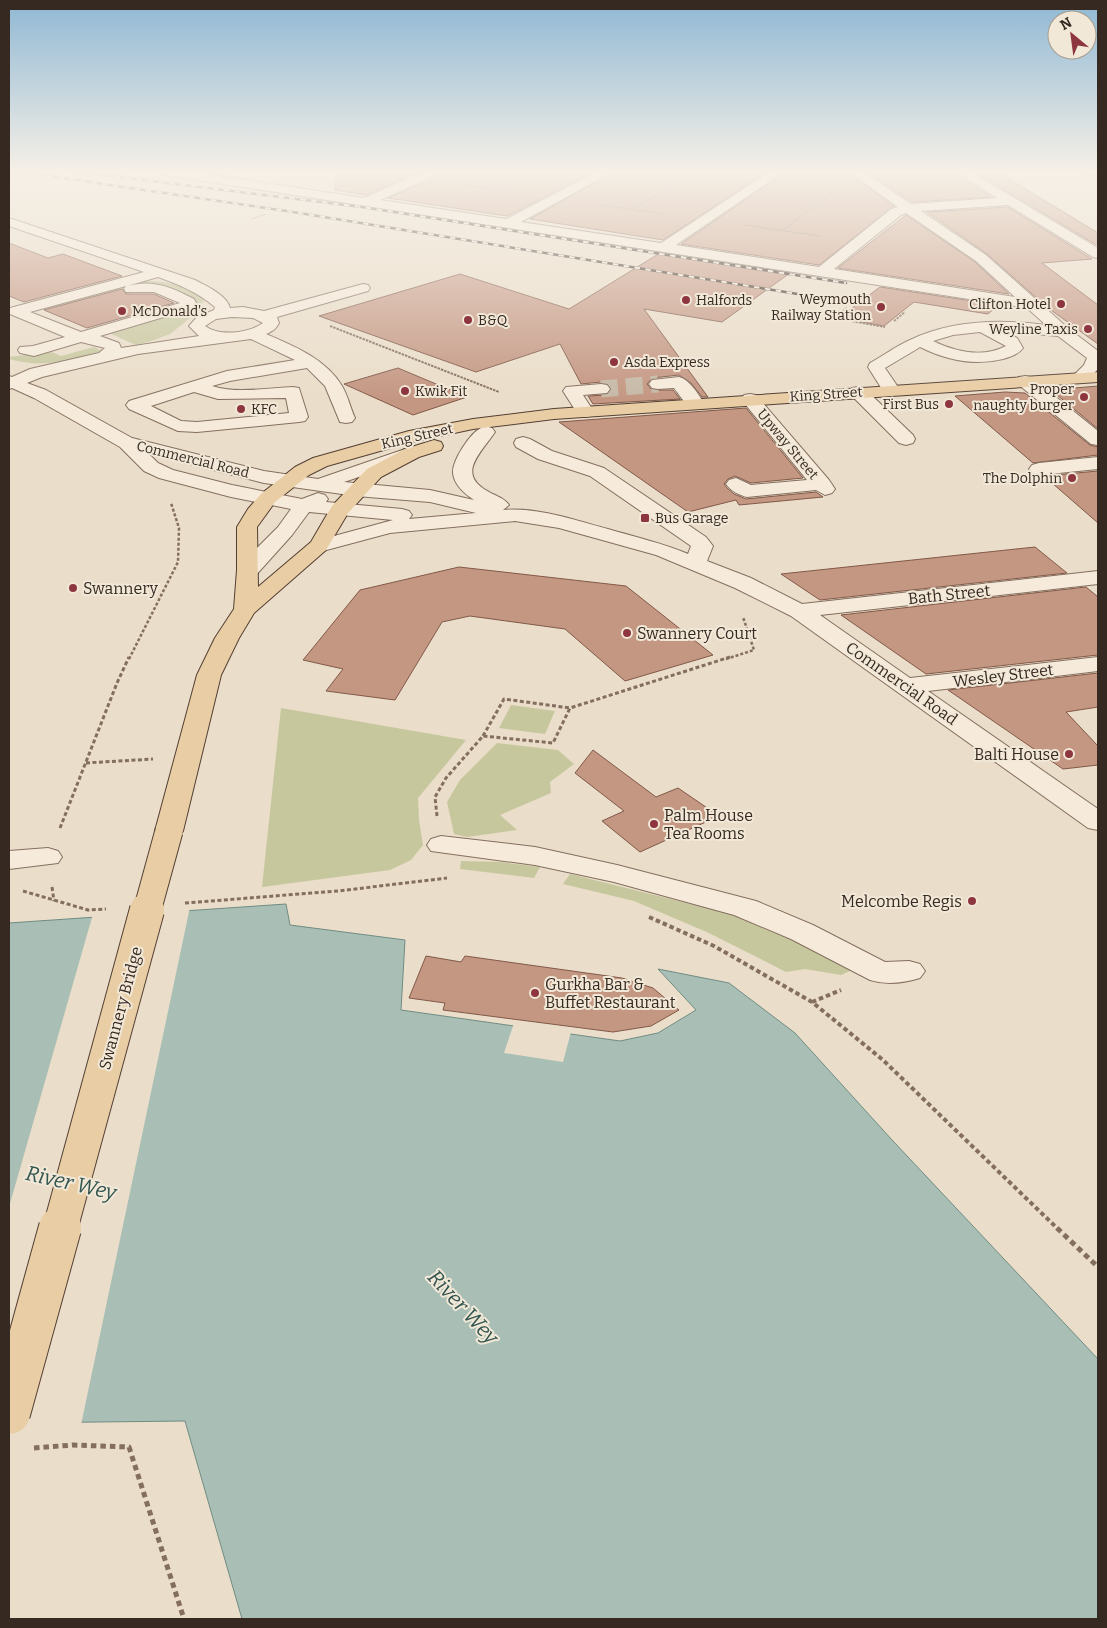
<svg xmlns="http://www.w3.org/2000/svg" width="1107" height="1628" viewBox="0 0 1107 1628" font-family="Bitter,serif">
<rect width="100%" height="100%" fill="#eaddc9"/>
<g fill="#c7c79e">
<path d="M148,281C167,281 192,286 204,301L202,304L196,303L148,289L52,313L39,308Z"/>
<polygon points="204,307 170,334 154,340 136,345 109,333"/>
<path d="M94,347L102,351C67,360 45,369 9,359V357L52,352L61,356Z"/>
<polygon points="511,705 555,711 545,734 499,728"/>
<polygon points="281,708 466,740 418,798 419,820 423,845 411,860 390,870 262,887"/>
<polygon points="497,743 558,750 574,764 550,782 551,793 500,815 517,830 467,837 454,834 447,802 460,780"/>
<polygon points="461,861 500,862 540,867 534,878 460,869"/>
<polygon points="570,874 755,920 852,970 841,975 805,969 786,972 709,933 634,901 563,884"/>
</g>
<polygon fill="#a9bfb6" stroke="#708c83" points="286,904 290,925 405,940 401,1010 620,1041 658,1033 696,1010 658,969 729,983 795,1033 893,1141 1098,1359 1098,1619 242,1619 185,1421 9,1423 9,923"/>
<g fill="#eaddc9">
<polygon points="190,907 81,1425 9,1426 9,1207 93,914"/>
<polygon points="514,1023 571,1032 563,1062 504,1053"/>
</g>
<g fill="#c49783" stroke="#815948">
<polygon points="337,171 420,171 366,195 335,190"/>
<polygon points="443,171 595,171 507,216 388,198 440,176"/>
<polygon points="616,171 768,171 663,240 530,219"/>
<polygon points="787,171 846,171 894,206 819,265 681,244"/>
<polygon points="865,171 953,171 991,197 912,202"/>
<polygon points="973,171 996,171 1098,233 1098,244 1095,244"/>
<polygon points="1008,207 1092,259 1042,263 1098,305 1098,344 1048,308 987,254 927,212"/>
<polygon points="906,215 975,262 1009,294 838,268"/>
<polygon points="9,243 48,258 63,254 122,276 24,302 9,296"/>
<polygon points="660,253 790,273 722,322 644,309 708,397 702,397 691,383 679,375 652,378 647,384 652,390 673,390 680,399 593,404 588,396 607,395 612,388 607,383 601,382 581,384 560,344 476,372 319,316 460,274 569,309"/>
<polygon points="880,287 998,305 988,314 914,302 884,326 839,318"/>
<polygon points="122,289 126,294 154,294 174,303 87,328 44,310"/>
<polygon points="398,368 467,397 413,415 344,384"/>
<polygon points="1098,386 1098,429 1051,390"/>
<polygon points="1005,392 1025,393 1090,445 1098,447 1098,455 1033,463 955,396"/>
<polygon points="746,408 803,478 751,483 735,476 728,479 724,484 727,488 734,494 746,499 816,492 823,497 739,505 736,500 688,512 559,422"/>
<polygon points="1098,471 1098,523 1044,476"/>
<polygon points="1035,547 1067,573 820,600 781,574"/>
<polygon points="459,567 626,586 713,655 625,681 565,629 470,616 442,622 395,700 326,691 343,669 303,660 360,590"/>
<polygon points="1086,587 1098,597 1098,655 926,674 841,615"/>
<polygon points="1098,673 1098,707 1066,712 1098,746 1098,765 1063,769 948,690"/>
<polygon points="593,750 656,797 678,788 719,816 640,852 602,821 624,811 575,773"/>
<polygon points="426,956 461,962 465,956 622,978 653,988 679,1010 651,1026 613,1032 443,1010 445,1003 409,998"/>
</g>
<g fill="none" stroke-linecap="round" stroke-linejoin="round">
<polyline stroke="#c6b9a7" stroke-width="17" stroke-dasharray="17 8" stroke-linecap="butt" points="601,389 658,384"/>
<g stroke="#846f5f" stroke-width="2">
<g id="minor">
<path d="M158,171H187L364,198L425,171H441L439,174L380,200L506,219L599,171H614L521,222L661,243L771,171H785L676,245L819,267L891,209L898,207L848,171H862L911,204L997,198L955,171H969L1098,248V258L1093,257L1008,205L921,211L986,255L1069,329L1098,351V369L1085,382H1073L1071,378L1084,365L1087,358L1058,336L1003,331L1017,338L1023,348C1019,354 1010,357 1003,359C975,366 946,360 920,347L917,349L885,368L900,390L897,394L891,395L885,394L868,367L870,363C883,356 896,346 910,340C952,320 1000,319 1046,325L1027,308L164,175ZM906,213L976,261L1015,297L834,269L901,215ZM980,332L1006,346C983,358 956,352 933,341L953,335Z"/>
<path d="M9,218L195,280C206,286 227,295 230,308L243,307L264,311L363,284L368,285L370,288L368,291L277,317L279,323C276,329 273,331 266,334C294,346 326,359 342,386C348,396 350,407 355,418L352,422L346,423L340,422L325,386L307,368L230,381L212,386C237,394 267,388 293,387L299,388L308,417L305,421L299,422L197,432L178,431L129,409L126,405L129,401L227,371L295,360L251,339L138,354L42,377L27,383L46,390L132,438L264,471L318,479L408,448L415,450L417,454L415,458L344,482L430,490L474,500C465,494 454,485 453,473C452,461 470,433 481,428C485,426 488,427 492,428L495,432C481,453 455,474 489,492C496,496 504,498 509,505L503,510C538,507 574,520 608,529C635,537 662,543 688,554L691,546L590,476L538,459L516,447L514,443L516,439L523,437L530,439L552,451L604,468L706,537L713,546L707,561L751,578L802,604L1098,571V584L820,615L910,678L1098,657V671L928,691L1098,809V830L1088,828L791,616L735,588L656,555L559,528L515,521L390,533L319,552L312,550L308,546L312,542L393,520L309,512L292,535L256,575L248,576L240,575L237,570L240,565L278,527L291,509L231,497L159,478L144,471L120,447L34,398L12,388L9,389V376L12,377L30,369L99,353L105,348L81,342L34,356L20,353L18,350L20,347L33,346L65,337L10,314V308L144,272L9,226ZM158,277C180,285 197,292 215,307L214,310L197,317L189,326L199,336L121,348L119,343L100,336L194,308L197,305L194,299C172,287 152,279 127,286ZM126,286L124,289L126,292H154L180,303L81,332L30,312ZM232,317L253,318L263,323C249,333 220,337 205,326L216,319ZM194,392L218,399L286,398L289,413L197,422L181,421L151,406ZM148,453L264,483L356,496L430,502L476,513L409,519L412,515L409,511L402,509L326,502L328,499L325,495L318,493L302,499L232,485L173,470L158,463Z"/>
<polygon points="1025,376 1031,377 1098,431 1098,445 1091,444 1019,385 1016,381 1019,377"/>
<path d="M679,377C690,380 698,394 704,403L701,407C687,410 682,398 674,388L658,389L652,388L649,384L652,380Z"/>
<polygon points="601,384 607,385 610,389 607,393 583,395 594,412 591,416 585,417 579,416 563,391 566,387"/>
<polygon points="858,387 864,388 913,435 915,439 913,443 906,445 899,443 852,396 849,392 852,388"/>
<path d="M750,394L756,395L829,480L835,489L832,493L825,495L816,490L747,497C739,495 731,491 726,484L729,480L736,478L751,485L807,480L741,399L744,395Z"/>
<polygon points="1098,457 1098,469 1039,475 1032,473 1029,469 1032,465 1039,463"/>
<path d="M441,836L535,847L617,865L756,901L813,925L885,962L909,961L920,964L925,971L920,978C904,983 886,985 870,980L791,939L734,915L614,882L535,865L431,851L427,845L431,839Z"/>
<polygon points="48,848 58,851 62,857 58,863 9,869 9,851"/>
</g>
</g>
<g stroke="#533f33" stroke-width="2">
<g id="major">
<polygon points="1082,171 1098,171 1098,180"/>
<polygon points="1098,372 1098,382 554,419 473,429 412,442 327,466 309,475 275,502 257,527 258,587 311,542 332,506 367,469 405,449 434,440 441,442 443,446 441,450 419,457 381,477 348,513 326,550 254,613 239,638 221,675 183,831 179,837 169,839 159,837 155,831 197,675 215,638 234,609 237,570 237,527 248,509 261,494 295,467 313,458 409,431 473,419 554,409"/>
</g>
</g>
<g stroke="#846f5f" stroke-width="1" stroke-dasharray="2 1" stroke-linecap="butt">
<polyline points="458,184 509,191"/>
<polyline points="479,191 519,171"/>
<polyline points="601,205 664,214"/>
<polyline points="633,209 697,171"/>
<polyline points="252,219 266,214"/>
<polyline points="745,225 820,236"/>
<polyline points="783,230 836,190"/>
</g>
<g stroke="#846f5f" stroke-width="2" stroke-dasharray="2.5 1" stroke-linecap="butt">
<polyline points="847,308 834,318 885,327"/>
<polyline points="894,321 905,312"/>
<polyline points="330,326 499,392"/>
</g>
<g stroke="#846f5f" stroke-width="2.5" stroke-dasharray="3 2" stroke-linecap="butt">
<polyline points="129,659 178,562 179,528 171,503"/>
<polyline points="726,659 754,650 743,617"/>
</g>
<g stroke="#846f5f" stroke-width="3" stroke-dasharray="4 2.5" stroke-linecap="butt">
<polyline points="483,736 504,699 570,708"/>
<polyline points="86,763 153,759"/>
<polyline points="437,816 435,797 446,778 483,736 553,743 570,708 730,657"/>
<polyline points="60,828 117,683 129,657"/>
<polyline points="52,887 54,901"/>
<polyline points="23,891 88,910 106,909"/>
<polyline points="185,903 338,891 447,878"/>
</g>
<g stroke="#846f5f" stroke-width="4" stroke-dasharray="4.5 3" stroke-linecap="butt">
<polyline points="649,917 714,946 812,1002 883,1060 1058,1229"/>
<polyline points="812,1002 841,990"/>
</g>
<g stroke="#846f5f" stroke-width="5" stroke-dasharray="5.5 4" stroke-linecap="butt">
<polyline points="1057,1228 1098,1267"/>
<polyline points="34,1448 73,1445 129,1447 184,1619"/>
</g>
<use href="#minor" fill="#f6ebdb" fill-rule="evenodd"/>
<use href="#major" fill="#e9cda5" fill-rule="evenodd"/>
<g stroke="#362921" stroke-width="2.5">
<g id="rail">
<polyline points="15,171 293,212 804,295"/>
<polyline points="71,171 362,207 846,283"/>
</g>
</g>
<use href="#rail" stroke="#f2e8d8" stroke-width="2" stroke-dasharray="5.5" stroke-linecap="butt"/>
<g stroke="#533f33" stroke-width="29" stroke-linecap="butt">
<polyline id="major-bridge-far2" points="147,911 169,831"/>
</g>
<g stroke="#533f33" stroke-width="36" stroke-linecap="butt">
<polyline id="major-bridge-far1" points="60,1229 147,910"/>
</g>
<g stroke="#533f33" stroke-width="44" stroke-linecap="butt">
<polyline id="major-bridge" points="9,1413 60,1228"/>
</g>
<use href="#major-bridge-far2" stroke="#e9cda5" stroke-width="27"/>
<use href="#major-bridge-far1" stroke="#e9cda5" stroke-width="34"/>
<use href="#major-bridge" stroke="#e9cda5" stroke-width="42"/>
</g>
<linearGradient id="sky" x2="0" y2="1"><stop stop-color="#8fb8d4"/><stop offset="0.43" stop-color="#f6f0e7"/><stop offset="1" stop-color="#f6f0e7" stop-opacity="0"/></linearGradient>
<rect width="1107" height="399" fill="url(#sky)"/>
<g fill="#8d363f" stroke="#f2e8d8" stroke-width="2">
<circle cx="686" cy="300" r="5"/>
<circle cx="1061" cy="304" r="5"/>
<circle cx="881" cy="307" r="5"/>
<circle cx="122" cy="311" r="5"/>
<circle cx="468" cy="320" r="5"/>
<circle cx="1088" cy="329" r="5"/>
<circle cx="614" cy="362" r="5"/>
<circle cx="405" cy="391" r="5"/>
<circle cx="1084" cy="397" r="5"/>
<circle cx="949" cy="404" r="5"/>
<circle cx="241" cy="409" r="5"/>
<circle cx="1072" cy="478" r="5"/>
<rect x="640" y="513" width="10" height="10" rx="2.5"/>
<circle cx="73" cy="588" r="5"/>
<circle cx="627" cy="633" r="5"/>
<circle cx="1069" cy="754" r="5"/>
<circle cx="654" cy="824" r="5"/>
<circle cx="972" cy="901" r="5"/>
<circle cx="535" cy="993" r="5"/>
</g>
<g text-anchor="middle" stroke-width="4" stroke-linejoin="round" paint-order="stroke">
<g font-size="14" fill="#362921" stroke="#f2e8d8" text-anchor="start">
<text x="871" y="304" text-anchor="end">Weymouth<tspan x="871" dy="16">Railway Station</tspan></text>
<text x="696" y="305">Halfords</text>
<text x="1051" y="309" text-anchor="end">Clifton Hotel</text>
<text x="132" y="316">McDonald's</text>
<text x="478" y="325">B&amp;Q</text>
<text x="1078" y="334" text-anchor="end">Weyline Taxis</text>
<text x="624" y="367">Asda Express</text>
<text x="1074" y="394" text-anchor="end">Proper<tspan x="1074" dy="16">naughty burger</tspan></text>
<text x="415" y="396">Kwik Fit</text>
<text x="939" y="409" text-anchor="end">First Bus</text>
<text x="251" y="414">KFC</text>
<text x="1062" y="483" text-anchor="end">The Dolphin</text>
<text x="655" y="523">Bus Garage</text>
</g>
<g font-size="14" fill="#362921" stroke="#f2e8d8">
<text transform="translate(826 394) rotate(-4)" y="5">King Street</text>
<text transform="translate(417 436) rotate(-13)" y="5">King Street</text>
<text transform="translate(788 444) rotate(50)" y="5">Upway Street</text>
<text transform="translate(193 459) rotate(14)" y="5">Commercial Road</text>
</g>
<g font-size="16" fill="#362921" stroke="#f2e8d8" text-anchor="start">
<text x="83" y="594">Swannery</text>
<text x="637" y="639">Swannery Court</text>
<text x="1059" y="760" text-anchor="end">Balti House</text>
<text x="664" y="821">Palm House<tspan x="664" dy="18">Tea Rooms</tspan></text>
<text x="962" y="907" text-anchor="end">Melcombe Regis</text>
<text x="545" y="990">Gurkha Bar &amp;<tspan x="545" dy="18">Buffet Restaurant</tspan></text>
</g>
<g font-size="16" fill="#362921" stroke="#f2e8d8">
<text transform="translate(949 594) rotate(-6)" y="6">Bath Street</text>
<text transform="translate(1003 675) rotate(-7)" y="6">Wesley Street</text>
<text transform="translate(902 683) rotate(35)" y="6">Commercial Road</text>
<text transform="translate(120 1008) rotate(-75)" y="6">Swannery Bridge</text>
</g>
<g font-size="21" font-style="italic" fill="#32554f" stroke="#f2e8d8">
<text transform="translate(71 1183) rotate(13)" y="7">River Wey</text>
<text transform="translate(463 1307) rotate(47)" y="7">River Wey</text>
</g>
</g>
<rect width="1107" height="1628" fill="none" stroke="#362921" stroke-width="20"/>
<g transform="translate(1072 35) rotate(331)"><circle r="24" fill="#f2e8d8" stroke="#a79c8f"/>
<path d="M0-4L9 19L0 12L-9 19Z" fill="#8d363f"/>
<text y="-8" font-size="14" font-weight="bold" text-anchor="middle" fill="#362921">N</text>
</g>
</svg>
